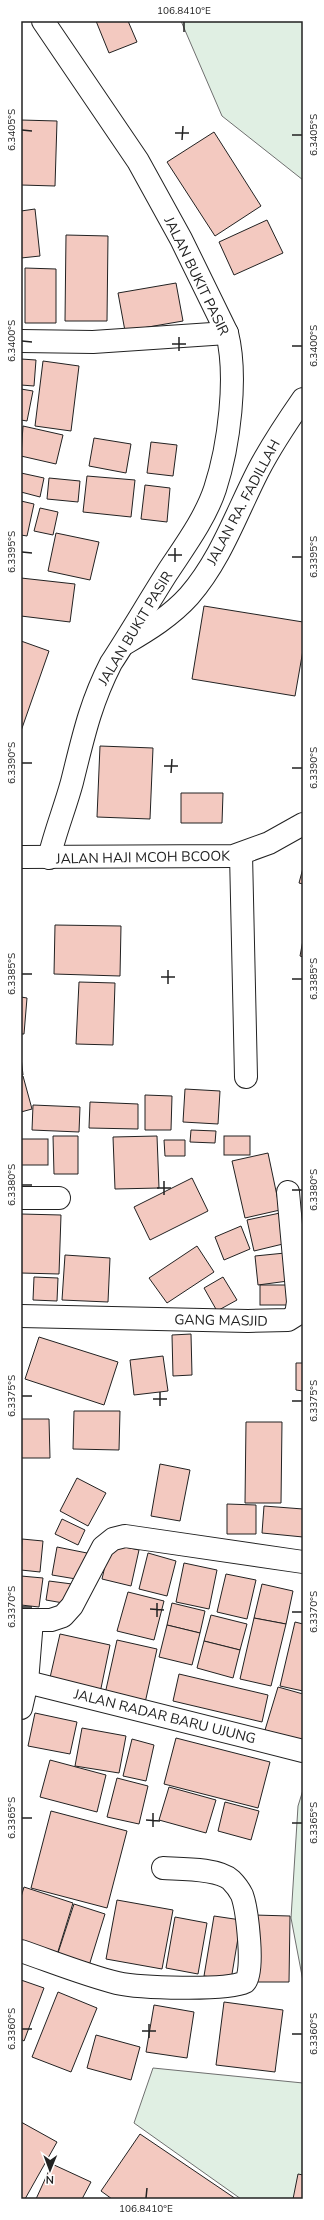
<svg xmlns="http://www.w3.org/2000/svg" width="324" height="2220" viewBox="0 0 324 2220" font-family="'Nunito Sans',sans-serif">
<rect width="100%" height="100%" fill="#fff"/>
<g fill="#e0efe3" stroke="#6f6f6f">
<polygon points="181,21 303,21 303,180 222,116"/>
<polygon points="303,1790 303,1981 291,1918 298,1806"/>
<polygon points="153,2068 303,2083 303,2199 241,2199 134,2123"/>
</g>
<g fill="#f3c9c0" stroke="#222">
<polygon points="96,21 128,21 137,42 109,53"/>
<polygon points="21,120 57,121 55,186 21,185"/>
<polygon points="214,132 261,206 215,236 167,162"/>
<polygon points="35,209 40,256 21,258 21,211"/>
<polygon points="267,220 283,253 234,275 219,242"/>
<polygon points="66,235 108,236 107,321 65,321"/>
<polygon points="25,268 56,269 56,323 25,323"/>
<polygon points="176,283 183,321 125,331 118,293"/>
<polygon points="21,359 36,360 34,386 21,385"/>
<polygon points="43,361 79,366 71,431 35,426"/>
<polygon points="21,389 33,391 27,421 21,420"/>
<polygon points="23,426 63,435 56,464 21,456"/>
<polygon points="94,438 131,444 126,473 89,466"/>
<polygon points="151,442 177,445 173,476 147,473"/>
<polygon points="21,473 44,478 40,497 21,492"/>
<polygon points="87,476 135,480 131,517 83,512"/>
<polygon points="49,478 80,481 78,502 47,499"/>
<polygon points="145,485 170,488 167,522 141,519"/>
<polygon points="21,501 34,504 27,536 21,535"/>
<polygon points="40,508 58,512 53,535 34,531"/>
<polygon points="56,533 99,542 90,580 48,571"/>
<polygon points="21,578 75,584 70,622 21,616"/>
<polygon points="204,606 303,622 303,650 295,696 192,679"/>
<polygon points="21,641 49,651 21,731"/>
<polygon points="100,746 153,748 150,819 97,817"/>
<polygon points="181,793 223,793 222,823 181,823"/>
<polygon points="303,868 303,884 299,883"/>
<polygon points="55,925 121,926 120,976 54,974"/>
<polygon points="303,940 303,957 300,956"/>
<polygon points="79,982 115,983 113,1045 76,1044"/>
<polygon points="21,997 27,998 24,1034 21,1034"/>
<polygon points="21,1057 23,1075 21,1075"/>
<polygon points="21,1076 23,1076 32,1109 21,1112"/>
<polygon points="185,1089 220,1091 218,1124 183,1122"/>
<polygon points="145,1095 172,1096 171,1130 145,1130"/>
<polygon points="90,1102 138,1104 138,1129 89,1128"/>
<polygon points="33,1105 80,1107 79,1132 32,1130"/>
<polygon points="191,1130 216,1131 215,1143 190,1142"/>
<polygon points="53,1136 78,1136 78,1174 54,1174"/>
<polygon points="157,1136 159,1188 115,1189 113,1137"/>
<rect x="224" y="1136" width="26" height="19"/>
<rect x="21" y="1139" width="27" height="26"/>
<polygon points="164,1140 185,1140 185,1156 165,1156"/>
<polygon points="268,1153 280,1210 245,1218 232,1161"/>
<polygon points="192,1178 208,1211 150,1240 134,1207"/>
<polygon points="280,1213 287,1243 254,1251 247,1220"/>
<polygon points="21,1214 61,1215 59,1274 21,1273"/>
<polygon points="241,1226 250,1249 224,1260 215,1237"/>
<polygon points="197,1246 214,1272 167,1303 149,1278"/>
<polygon points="285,1253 288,1281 258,1285 255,1256"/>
<polygon points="65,1255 110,1258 108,1302 62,1300"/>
<polygon points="34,1277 58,1278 57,1301 33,1300"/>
<polygon points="223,1277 237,1300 217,1311 204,1288"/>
<rect x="260" y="1285" width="28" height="20"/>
<polygon points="191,1334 192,1375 173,1376 172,1335"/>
<polygon points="39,1337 118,1362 104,1405 25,1379"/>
<polygon points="163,1356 168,1391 134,1395 130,1360"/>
<polygon points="296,1363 303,1363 303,1391 296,1390"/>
<polygon points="74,1411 120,1411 119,1450 73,1449"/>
<polygon points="21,1419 49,1419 50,1458 21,1458"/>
<polygon points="246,1422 282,1422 281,1503 245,1503"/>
<polygon points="160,1464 190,1470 180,1521 151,1516"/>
<polygon points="77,1478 106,1493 88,1526 60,1511"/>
<polygon points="227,1504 256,1505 256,1534 227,1534"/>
<polygon points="264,1506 303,1509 303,1537 262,1533"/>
<polygon points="62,1519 85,1530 78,1545 55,1534"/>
<polygon points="22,1539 43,1541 40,1572 21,1570"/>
<polygon points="110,1544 139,1550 131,1586 102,1579"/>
<polygon points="57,1547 87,1553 82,1580 52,1575"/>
<polygon points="148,1553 176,1561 167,1596 139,1589"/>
<polygon points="184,1563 217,1570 209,1609 176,1602"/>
<polygon points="226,1574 256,1580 247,1619 217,1612"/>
<polygon points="21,1576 43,1578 39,1607 21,1605"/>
<polygon points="49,1581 72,1584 69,1604 46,1600"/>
<polygon points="262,1584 293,1591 286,1624 254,1618"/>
<polygon points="128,1592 164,1601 154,1640 117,1631"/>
<polygon points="172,1603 205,1611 200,1633 167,1625"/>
<polygon points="211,1615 247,1624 240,1650 204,1641"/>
<polygon points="254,1618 286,1624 271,1686 240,1679"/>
<polygon points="295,1622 303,1624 303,1691 280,1686"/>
<polygon points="167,1625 200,1633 192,1665 159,1657"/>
<polygon points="60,1634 110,1645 100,1693 49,1682"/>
<polygon points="117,1640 157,1649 145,1703 105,1694"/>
<polygon points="204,1641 240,1650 233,1678 197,1668"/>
<polygon points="179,1674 268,1695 262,1722 173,1701"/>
<polygon points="278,1687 303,1694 303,1741 265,1730"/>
<polygon points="35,1713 77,1722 70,1754 28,1746"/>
<polygon points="82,1728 126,1736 119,1773 75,1766"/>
<polygon points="176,1738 270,1762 258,1808 164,1784"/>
<polygon points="132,1739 154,1745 146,1781 123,1776"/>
<polygon points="50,1760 106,1775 97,1812 40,1797"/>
<polygon points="117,1778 148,1786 139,1824 107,1817"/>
<polygon points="169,1787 216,1800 206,1833 159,1820"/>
<polygon points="225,1802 259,1811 251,1840 218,1831"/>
<polygon points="51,1811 127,1831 107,1908 31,1888"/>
<polygon points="24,1887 73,1903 56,1958 21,1947 21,1897"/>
<polygon points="117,1900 173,1910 162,1969 106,1959"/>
<polygon points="74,1904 105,1914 88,1969 56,1959"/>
<polygon points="254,1915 290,1916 289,1982 253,1982"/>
<polygon points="214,1916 241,1920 231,1980 204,1976"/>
<polygon points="175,1917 207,1923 198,1974 166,1968"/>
<polygon points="21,1980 44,1988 24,2041 21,2039"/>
<polygon points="58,1992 97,2008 71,2072 32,2057"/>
<polygon points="224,2002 283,2010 275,2072 216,2065"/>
<polygon points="154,2005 194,2012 187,2058 146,2052"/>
<polygon points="96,2035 140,2047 131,2080 87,2068"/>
<polygon points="21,2122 57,2142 25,2199 21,2198"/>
<polygon points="140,2134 236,2199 112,2199 101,2191"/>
<polygon points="52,2164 91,2182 82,2199 36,2199"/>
<polygon points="298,2174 303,2175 303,2199 293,2199"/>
</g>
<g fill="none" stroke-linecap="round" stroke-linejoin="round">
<g stroke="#222" stroke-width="24">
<g id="minor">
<path d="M43,21L138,161L181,239L227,333C238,377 229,446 215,489C205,519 184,547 167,573C148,603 130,634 111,663C90,704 83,738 72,782C65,808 55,832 49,858"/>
<polyline points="21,341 93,342 227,333"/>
<path d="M126,643C148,630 171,616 189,596C221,559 236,514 258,471C271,446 287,422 303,399"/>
<polyline points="241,854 246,1077"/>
<polyline points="21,857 233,856 269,843 303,824"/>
<polyline points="21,1198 59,1198"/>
<polyline points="21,1316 248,1321 288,1320 296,1315 298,1302 288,1192"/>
<polyline points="21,1620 51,1620 63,1616 72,1606 103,1547 113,1539 125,1536 303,1562"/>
<polyline points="27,1682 303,1751"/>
<polyline points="21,1708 27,1682 32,1620"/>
<path d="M21,1951C53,1962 85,1975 117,1983C139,1988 227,1991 245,1982C255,1973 247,1909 242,1895C240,1891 235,1884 231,1880C218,1868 180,1869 163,1868"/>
</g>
</g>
<use href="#minor" stroke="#fff" stroke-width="22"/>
</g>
<path fill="none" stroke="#222" stroke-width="1.5" d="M184,32V22M22,130L32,131M175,133H189M292,135H302M182,140L183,126M22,341L32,342M172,344H186M292,346H302M179,351V337M22,552L32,553M168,555H182M292,557H302M175,562V548M22,763H32M164,766H178M292,768H302M171,773L172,759M22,974H32M161,977H175M292,979H302M168,984V970M22,1185H32M157,1188H171M292,1190H302M164,1195V1181M22,1396H32M153,1399H167M292,1401H302M160,1406V1392M22,1607H32M150,1609L164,1610M292,1612H302M157,1617V1603M22,1818H32M146,1820L160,1821M292,1823H302M153,1827V1813M22,2029H32M142,2031H156M292,2034H302M149,2038V2024M146,2198L147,2188"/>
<g text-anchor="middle" stroke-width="3" stroke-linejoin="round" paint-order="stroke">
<g font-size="14" fill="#222" stroke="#fff">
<text transform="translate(197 276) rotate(64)" y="5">JALAN BUKIT PASIR</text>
<text transform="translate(243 502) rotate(-62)" y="5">JALAN RA. FADILLAH</text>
<text transform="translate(135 628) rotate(-59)" y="5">JALAN BUKIT PASIR</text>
<text transform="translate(143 857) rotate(-1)" y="5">JALAN HAJI MCOH BCOOK</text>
<text transform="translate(221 1320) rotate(1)" y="5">GANG MASJID</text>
<text transform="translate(165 1716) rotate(14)" y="5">JALAN RADAR BARU UJUNG</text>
</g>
</g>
<rect width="324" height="2220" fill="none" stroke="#ffffff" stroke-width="44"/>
<g transform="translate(50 2170) rotate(181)" stroke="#ffffff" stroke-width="3" paint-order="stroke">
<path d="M0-3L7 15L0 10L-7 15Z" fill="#222222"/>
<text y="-6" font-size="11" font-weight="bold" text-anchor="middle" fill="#222222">N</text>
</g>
<rect x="22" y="22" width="280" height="2176" fill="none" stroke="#222" stroke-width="1.5"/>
<g font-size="10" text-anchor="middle" fill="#222">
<text x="184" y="14">106.8410°E</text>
<text transform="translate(11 130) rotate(-90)" y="4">6.3405°S</text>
<text transform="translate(313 135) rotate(-90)" y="4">6.3405°S</text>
<text transform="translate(11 341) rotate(-90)" y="4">6.3400°S</text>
<text transform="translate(313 346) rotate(-90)" y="4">6.3400°S</text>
<text transform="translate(11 552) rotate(-90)" y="4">6.3395°S</text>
<text transform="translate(313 557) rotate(-90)" y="4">6.3395°S</text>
<text transform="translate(11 763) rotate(-90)" y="4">6.3390°S</text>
<text transform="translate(313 768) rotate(-90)" y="4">6.3390°S</text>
<text transform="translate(11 974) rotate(-90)" y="4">6.3385°S</text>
<text transform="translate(313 979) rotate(-90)" y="4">6.3385°S</text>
<text transform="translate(11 1185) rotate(-90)" y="4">6.3380°S</text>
<text transform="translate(313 1190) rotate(-90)" y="4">6.3380°S</text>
<text transform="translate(11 1396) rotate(-90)" y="4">6.3375°S</text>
<text transform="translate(313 1401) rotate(-90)" y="4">6.3375°S</text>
<text transform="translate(11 1607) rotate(-90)" y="4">6.3370°S</text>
<text transform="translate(313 1612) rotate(-90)" y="4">6.3370°S</text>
<text transform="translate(11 1818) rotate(-90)" y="4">6.3365°S</text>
<text transform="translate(313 1823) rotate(-90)" y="4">6.3365°S</text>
<text transform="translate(11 2029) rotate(-90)" y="4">6.3360°S</text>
<text transform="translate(313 2034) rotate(-90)" y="4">6.3360°S</text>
<text x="146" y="2212">106.8410°E</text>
</g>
</svg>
